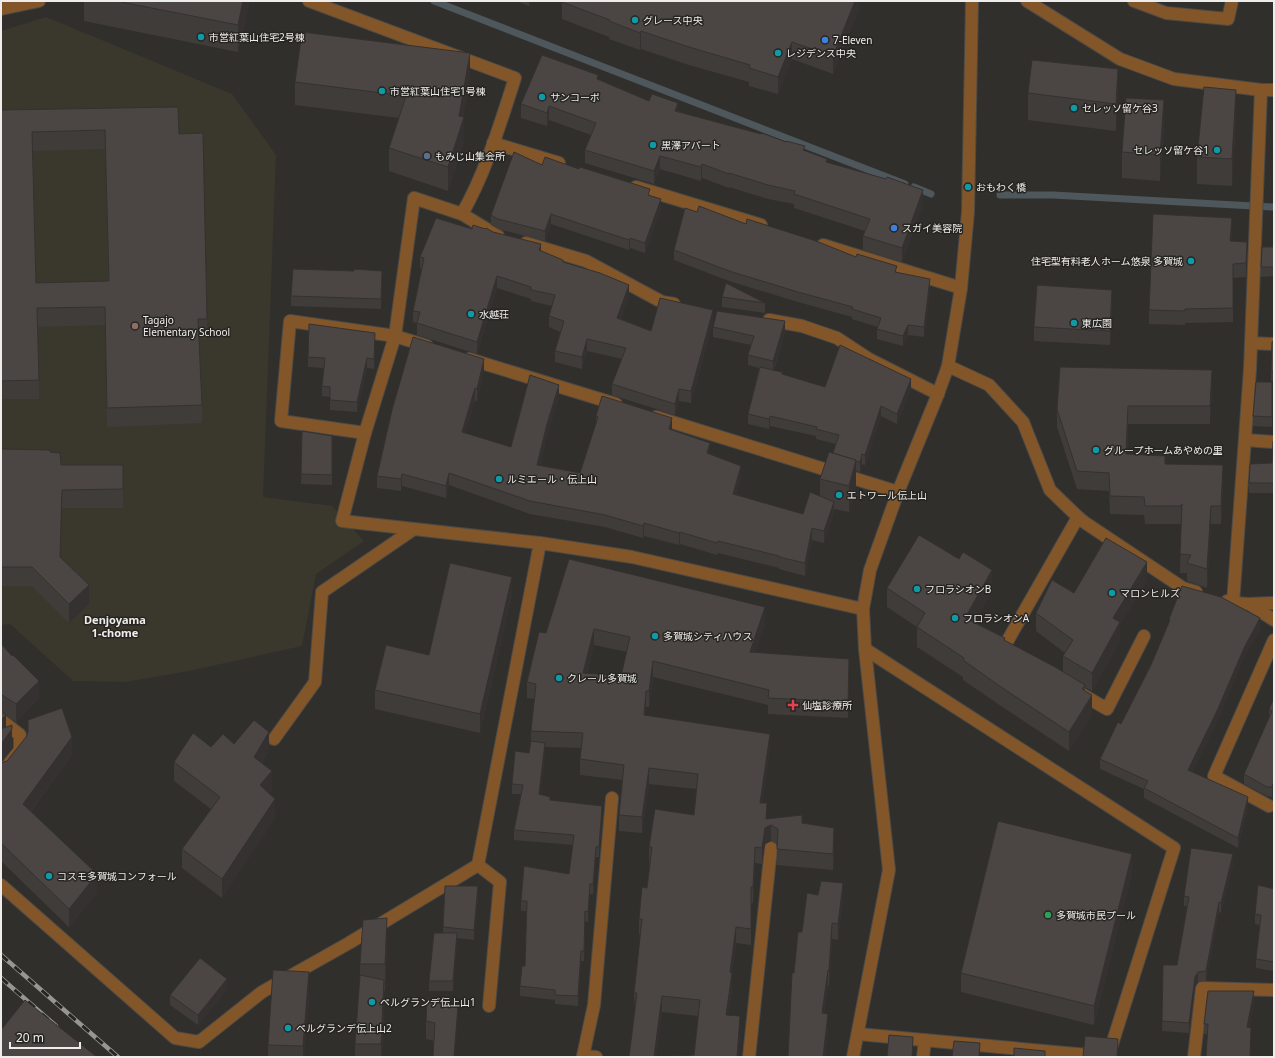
<svg xmlns="http://www.w3.org/2000/svg" width="1275" height="1058" viewBox="0 0 1275 1058" font-family="'Noto Sans','Noto Sans JP',sans-serif">
<rect width="100%" height="100%" fill="#312f2b"/>
<polygon fill="#3a372d" points="46,17 232,94 276,155 263,497 332,506 364,541 316,574 302,646 189,671 125,682 73,681 10,624 1,625 1,31"/>
<g fill="none" stroke-linecap="round" stroke-linejoin="round">
<g stroke="#4d575c" stroke-width="7">
<polyline points="434,1 905,184"/>
<polyline points="914,187 931,194"/>
<polyline points="1000,195 1053,195 1274,207"/>
</g>
<g stroke="#4c4a46" stroke-width="14">
<g id="minor">
<polyline points="1027,1 1120,59 1174,79 1261,90 1274,90"/>
<polyline points="1134,1 1166,13 1228,19 1232,1"/>
<polyline points="1,9 39,1"/>
<polyline points="493,143 559,163"/>
<polyline points="636,187 761,225"/>
<polyline points="462,214 498,236"/>
<polyline points="526,243 586,261 662,302 674,304"/>
<polyline points="823,245 961,288"/>
<polyline points="769,320 802,326 837,338 869,359 938,394"/>
<polyline points="1251,343 1274,344"/>
<polyline points="469,359 616,404"/>
<polyline points="948,366 989,385 1023,422 1050,490 1078,517 1084,522 1183,588 1196,592"/>
<polyline points="656,417 898,492"/>
<polyline points="365,433 281,421 290,321 395,336 427,346"/>
<polyline points="1245,440 1274,442"/>
<polyline points="540,543 632,557 863,609"/>
<polyline points="1227,601 1233,603 1249,604 1274,620"/>
<polyline points="1233,603 1250,369 1261,90"/>
<polyline points="1249,604 1274,603"/>
<polyline points="865,649 1174,848 1109,1054"/>
<polyline points="1013,653 1004,647 1078,517"/>
<polyline points="1078,692 1107,709 1144,636"/>
<polyline points="1,720 20,735 20,750 1,774"/>
<polyline points="274,739 315,682 322,592 414,529"/>
<polyline points="1269,806 1214,776 1274,640"/>
<polyline points="478,865 500,882 489,1006"/>
<path d="M1,885L175,1038L199,1042L262,992L349,943L478,865L540,543L342,521L365,433L395,336L414,198L462,214C486,172 500,124 515,78L309,1"/>
<polyline points="858,1034 1099,1056"/>
<polyline points="596,1057 583,1056 594,1005 612,798"/>
<polyline points="749,1057 771,848"/>
<polyline points="853,1057 889,870 865,649 863,609 870,570 898,492 938,394 948,366 961,288 968,212 972,1"/>
<polyline points="923,1057 925,1040"/>
<polyline points="1194,1057 1202,988 1274,990"/>
</g>
</g>
<use href="#minor" stroke="#835629" stroke-width="12"/>
<g stroke="#989693" stroke-width="4.5">
<g id="rail">
<polyline points="1,955 118,1057"/>
<polyline points="1,978 56,1026"/>
</g>
</g>
<use href="#rail" stroke="#272521" stroke-width="3" stroke-dasharray="9" stroke-linecap="butt"/>
</g>
<g fill="#403c3a" fill-rule="evenodd">
<polygon points="84,1 250,1 238,52 84,21"/>
<polygon points="516,1 531,1 529,6"/>
<polygon points="859,1 859,8 833,74 792,59 778,94 749,86 749,82 689,65 641,49 640,50 609,39 609,37 562,19 562,2"/>
<polygon points="470,76 463,117 464,141 448,191 389,171 389,148 399,118 295,105 295,82"/>
<polygon points="598,79 649,101 678,111 805,151 827,162 923,204 902,262 863,250 863,236 865,231 794,208 794,204 768,199 729,187 729,188 702,178 701,181 660,169 654,184 585,163 585,150 591,135 549,120 547,126 521,118 521,104"/>
<polygon points="1028,93 1118,96 1116,131 1028,120"/>
<path d="M1,110L179,134L207,319V338H199L202,405V423L107,427L105,325L38,327L39,399H1ZM105,149L108,281L36,283L33,151Z"/>
<polygon points="1236,116 1232,186 1197,184 1197,157"/>
<polygon points="1164,127 1160,181 1122,178 1122,152"/>
<polygon points="542,165 650,195 661,209 645,253 630,248 629,250 551,224 545,241 498,229 491,225 491,215"/>
<polygon points="697,212 746,224 897,272 930,289 924,337 908,335 903,346 877,339 877,329 878,327 852,319 852,317 798,302 729,281 674,260 674,250"/>
<polygon points="472,229 493,232 541,251 563,262 629,297 621,319 651,331 713,321 691,403 679,401 675,415 612,395 612,384 622,359 587,351 582,369 555,362 555,351 560,332 549,327 549,316 552,306 531,301 531,299 497,288 477,354 417,335 417,323 413,322 413,311 422,269 420,268 420,257"/>
<polygon points="1232,232 1231,241 1247,256 1246,277 1233,278 1233,322 1185,323 1185,325 1149,324 1149,310"/>
<polygon points="1274,247 1274,276 1261,277 1261,267"/>
<polygon points="354,271 382,281 381,309 291,306 291,296"/>
<polygon points="722,297 765,303 765,313 722,307"/>
<polygon points="1112,304 1110,345 1034,341 1034,327"/>
<polygon points="713,327 785,331 774,370 782,375 825,387 911,389 897,424 881,416 865,465 862,464 860,472 856,471 856,487 849,512 834,509 834,514 824,543 812,540 805,576 779,569 779,568 718,553 717,555 680,544 679,545 644,536 643,538 605,527 530,514 449,485 446,498 402,486 401,491 377,488 377,476 484,371 477,401 475,401 465,433 511,447 559,397 547,436 540,465 580,473 596,424 596,416 672,430 710,454 741,478 736,495 803,514 820,496 820,479 833,453 836,444 816,439 816,436 770,426 769,429 748,424 748,414 759,368 748,365 748,355 751,345 713,337"/>
<polygon points="1274,341 1274,381 1271,381 1271,371"/>
<polygon points="375,343 374,369 367,368 357,412 330,410 330,397 322,396 322,386 324,368 308,367 308,357"/>
<polygon points="1272,382 1272,427 1253,426 1253,416"/>
<polygon points="1212,388 1210,424 1128,424 1127,454 1165,464 1223,483 1221,524 1211,524 1207,588 1187,581 1187,573 1180,573 1181,524 1145,524 1144,515 1110,514 1109,491 1077,489 1057,427 1057,409"/>
<polygon points="302,431 332,436 332,485 301,484"/>
<polygon points="1274,441 1274,493 1249,493 1249,483 1272,463"/>
<polygon points="1,449 50,452 61,465 123,489 123,508 62,508 61,557 89,604 69,623 32,586 1,586"/>
<path d="M569,559L765,623L755,653L849,659L848,718L768,714V705L653,677L649,707H646L645,715L770,749L762,803L767,819L802,823L834,843L833,870L777,865V844L771,841L765,844L762,864L755,863L753,903H751V945L736,943L732,973V989L728,1015L740,1032L738,1057H629L635,1009L634,993L641,935H639V919L647,888L650,863H649V847L694,815L697,789L649,784L642,833L619,831V815L623,780L580,775V759L582,748L545,747V753L540,795L550,800L602,816L599,857H596L593,894H590L588,922L585,921L584,961H581L578,1006L555,1004V1000L520,996V986L525,966L527,911H521V901L569,874L573,845L514,840V830L521,794H512V784L529,753L531,741V731L534,699L527,698V682L546,633ZM594,645L627,652L621,676L587,673ZM662,1012L698,1016L694,1055L656,1057Z"/>
<polygon points="1147,581 1120,624 1120,641 1092,691 1085,687 1085,690 1092,715 1069,751 1001,706 963,680 963,677 917,647 917,627 887,607 887,588 992,590 974,622 1005,641 1063,672 1063,656 1065,653 1036,631 1036,613 1074,593"/>
<polygon points="512,596 480,733 375,709 375,690 429,655"/>
<polygon points="1169,619 1260,628 1244,657 1217,721 1192,772 1248,807 1238,848 1144,798 1144,789 1100,769 1100,759 1121,724 1151,665 1169,622"/>
<polygon points="1,644 39,698 16,722 3,713 6,727 1,744"/>
<polygon points="1274,698 1274,791 1272,797 1267,796 1244,784 1244,774 1269,718 1269,709"/>
<polygon points="234,744 269,750 262,763 272,790 269,793 275,818 222,898 182,868 182,849 211,809 174,781 174,762 211,747"/>
<polygon points="72,755 31,811 97,892 69,927 1,861 1,763"/>
<polygon points="1233,864 1221,913 1219,912 1206,981 1198,982 1195,987 1189,1033 1162,1031 1163,965 1177,965 1187,906 1184,906 1184,896"/>
<polygon points="1132,873 1094,1025 961,992 961,973"/>
<polygon points="1274,889 1274,971 1256,968 1256,959 1260,925 1255,924 1255,914"/>
<polygon points="478,896 474,940 457,938 453,991 429,991 429,981 443,933 443,927"/>
<polygon points="843,899 838,940 832,939 829,986 828,986 824,1013 828,1029 825,1057 788,1057 794,973 802,932"/>
<polygon points="387,944 385,991 384,991 384,1007 382,1057 355,1057 355,1044 360,975 360,964"/>
<polygon points="227,989 198,1025 170,1005 170,995"/>
<polygon points="309,998 304,1057 268,1057 268,1045"/>
<polygon points="1254,1001 1249,1028 1251,1038 1204,1034 1204,1024"/>
<polygon points="426,1021 458,1024 434,1041 426,1039"/>
</g>
<g fill="#343130">
<polygon points="243,1 250,1 238,52 238,25"/>
<polygon points="529,1 531,1 529,6"/>
<polygon points="855,1 859,1 859,8 833,74 833,56"/>
<polygon points="641,31 641,49 640,50 640,33"/>
<polygon points="792,42 792,59 778,94 778,77"/>
<polygon points="470,53 470,76 461,127 464,117 464,141 448,191 448,167 459,116"/>
<polygon points="1118,69 1118,96 1116,131 1116,104"/>
<polygon points="1236,90 1236,116 1232,186 1232,159"/>
<polygon points="1164,100 1164,127 1160,181 1160,155"/>
<polygon points="678,103 678,117 675,111"/>
<polygon points="549,106 549,120 547,126 547,113"/>
<polygon points="660,156 660,169 654,184 654,171"/>
<polygon points="702,164 702,178 701,181 701,167"/>
<polygon points="923,190 923,204 902,262 902,248"/>
<polygon points="661,199 661,209 645,253 645,243"/>
<polygon points="551,214 551,224 545,241 545,231"/>
<polygon points="1232,218 1232,232 1230,255 1230,241"/>
<polygon points="630,238 630,248 629,250 629,240"/>
<polygon points="1247,242 1247,256 1246,277 1246,263"/>
<polygon points="541,244 541,255 539,250"/>
<polygon points="382,271 382,281 381,309 381,299"/>
<polygon points="497,276 497,288 477,354 477,342"/>
<polygon points="930,279 930,289 924,337 924,327"/>
<polygon points="629,285 629,297 617,330 617,318"/>
<polygon points="1112,290 1112,304 1110,345 1110,331"/>
<polygon points="713,310 713,321 691,403 691,391"/>
<polygon points="785,321 785,331 773,371 773,361"/>
<polygon points="908,325 908,335 903,346 903,336"/>
<polygon points="587,339 587,351 582,369 582,357"/>
<polygon points="367,358 367,368 357,412 357,402"/>
<polygon points="484,359 484,371 477,401 477,389"/>
<polygon points="1212,370 1212,388 1210,424 1210,406"/>
<polygon points="911,379 911,389 897,424 897,414"/>
<polygon points="559,385 559,397 547,436 537,477 537,465 547,424"/>
<polygon points="475,388 475,401 462,444 462,432"/>
<polygon points="679,389 679,401 675,415 675,404"/>
<polygon points="881,406 881,416 865,465 865,455"/>
<polygon points="1128,406 1128,424 1126,472 1126,454"/>
<polygon points="770,416 770,426 769,429 769,419"/>
<polygon points="672,418 672,430 669,429"/>
<polygon points="710,443 710,455 707,453"/>
<polygon points="862,454 862,464 860,472 860,462"/>
<polygon points="856,460 856,487 849,512 849,486"/>
<polygon points="1223,465 1223,483 1221,524 1221,506"/>
<polygon points="741,466 741,478 733,506 733,494"/>
<polygon points="449,473 449,485 446,498 446,486"/>
<polygon points="402,474 402,486 401,491 401,479"/>
<polygon points="62,490 62,508 60,576 60,557"/>
<polygon points="834,502 834,514 824,543 824,531"/>
<polygon points="1182,504 1181,524 1181,506"/>
<polygon points="1211,506 1211,524 1207,588 1207,569"/>
<polygon points="644,523 644,536 643,538 643,526"/>
<polygon points="812,528 812,540 805,576 805,563"/>
<polygon points="680,532 680,544 679,545 679,533"/>
<polygon points="1147,562 1147,581 1120,624 1120,641 1092,691 1092,673 1113,618"/>
<polygon points="992,570 992,590 965,637 965,618"/>
<polygon points="512,577 512,596 480,733 480,714"/>
<polygon points="89,585 89,604 69,623 69,604"/>
<polygon points="765,607 765,623 750,668 750,652"/>
<polygon points="1260,618 1260,628 1244,657 1217,721 1188,780 1188,770 1244,648"/>
<polygon points="594,629 594,645 583,688 583,673"/>
<polygon points="653,661 653,677 649,707 649,691"/>
<polygon points="39,681 39,698 16,722 16,704"/>
<polygon points="646,691 646,707 644,730 644,715"/>
<polygon points="1092,695 1092,715 1069,751 1069,732"/>
<polygon points="6,715 6,733 1,738 1,720"/>
<polygon points="12,729 12,747 1,762 1,744"/>
<polygon points="269,732 269,750 254,776 254,757"/>
<polygon points="770,734 770,749 760,819 760,803"/>
<polygon points="72,737 72,755 23,821 23,804"/>
<polygon points="545,743 545,753 539,804 539,794"/>
<polygon points="649,768 649,784 642,833 642,817"/>
<polygon points="272,771 272,790 260,804 260,785"/>
<polygon points="1274,781 1274,791 1272,797 1272,787"/>
<polygon points="1248,797 1248,807 1238,848 1238,838"/>
<polygon points="275,799 275,818 222,898 222,879"/>
<polygon points="767,803 767,819 771,825 771,841 765,844 762,864 762,848 766,819"/>
<polygon points="602,806 602,816 599,857 599,847"/>
<polygon points="834,828 834,843 833,870 833,854"/>
<polygon points="596,847 596,857 593,894 593,884"/>
<polygon points="755,847 755,863 753,903 753,887"/>
<polygon points="1132,854 1132,873 1094,1025 1094,1006"/>
<polygon points="1233,854 1233,864 1221,913 1221,903"/>
<polygon points="97,874 97,892 69,927 69,909"/>
<polygon points="843,883 843,899 838,940 838,924"/>
<polygon points="590,884 590,894 588,922 588,912"/>
<polygon points="478,886 478,896 474,940 474,930"/>
<polygon points="1219,902 1219,912 1206,981 1206,971"/>
<polygon points="387,918 387,944 385,991 385,964"/>
<polygon points="832,923 832,939 829,986 829,970"/>
<polygon points="736,927 736,943 730,988 730,972"/>
<polygon points="457,933 457,943 453,991 453,981"/>
<polygon points="581,951 581,961 578,1006 578,996"/>
<polygon points="828,970 828,986 822,1029 822,1013"/>
<polygon points="309,972 309,998 304,1057 303,1057 303,1046"/>
<polygon points="1198,972 1198,982 1195,987 1189,1033 1189,1023 1195,977"/>
<polygon points="732,973 732,989 726,1031 726,1015"/>
<polygon points="227,979 227,989 198,1025 198,1015"/>
<polygon points="384,980 384,1007 382,1057 381,1057 381,1044"/>
<polygon points="1254,991 1254,1001 1247,1037 1247,1027"/>
<polygon points="662,996 662,1012 656,1057 654,1057"/>
<polygon points="458,1006 458,1024 455,1057 454,1057"/>
<polygon points="828,1014 828,1029 825,1057 823,1057"/>
<polygon points="740,1016 740,1032 738,1057 737,1057"/>
</g>
<g fill="#4b4644" stroke="#343130" fill-rule="evenodd">
<polygon points="116,1 243,1 238,25"/>
<polygon points="562,1 855,1 833,56 792,42 778,77 749,68 750,65 689,47 641,31 640,33 609,21 610,20 562,2"/>
<polygon points="302,32 470,53 459,116 464,117 448,167 389,148 406,96 295,82"/>
<polygon points="542,55 598,75 597,79 649,101 652,94 678,103 675,111 761,134 762,133 786,142 786,141 805,146 803,150 827,159 826,162 886,179 887,177 923,190 902,248 863,236 870,219 794,194 795,191 768,185 729,173 729,174 702,164 701,167 660,156 654,171 585,150 596,123 549,106 547,113 521,104"/>
<polygon points="1032,60 1118,69 1116,104 1028,93"/>
<polygon points="1204,87 1236,90 1232,159 1197,157"/>
<polygon points="1126,98 1164,100 1160,155 1122,152"/>
<path d="M178,107L179,134L203,133L207,319H198L202,405L107,408L105,307L37,308L39,380L1,381V110ZM105,130L109,281L36,283L32,132Z"/>
<polygon points="514,152 542,165 545,157 579,169 580,167 650,189 648,195 661,199 645,243 630,238 629,240 551,214 545,231 498,219 491,215"/>
<polygon points="699,206 746,224 747,219 816,241 856,257 857,254 897,266 895,272 930,279 924,327 908,325 903,336 877,329 881,318 852,309 853,307 798,292 729,271 674,250 685,208 697,212"/>
<polygon points="1153,214 1232,218 1230,241 1247,242 1246,263 1233,264 1233,308 1185,309 1185,311 1149,310"/>
<polygon points="436,218 472,229 473,225 485,229 486,228 493,232 541,244 539,250 563,260 563,262 600,273 629,285 617,318 651,331 660,298 713,310 691,391 679,389 675,404 612,384 626,348 587,339 582,357 555,351 564,321 549,316 555,295 531,290 531,287 497,276 477,342 417,323 420,312 413,311 424,258 420,257"/>
<polygon points="1262,247 1274,247 1274,267 1261,267"/>
<polygon points="293,269 354,271 354,269 382,271 381,299 291,296"/>
<polygon points="726,283 765,303 722,297"/>
<polygon points="1037,285 1112,290 1110,331 1034,327"/>
<polygon points="717,311 785,321 773,361 748,355 754,336 713,327"/>
<polygon points="309,324 375,333 374,359 367,358 357,402 330,400 330,387 322,386 325,358 308,357"/>
<polygon points="413,337 484,359 477,389 475,388 462,432 511,447 530,375 559,385 547,424 537,465 580,473 598,417 596,416 602,396 672,418 669,429 710,443 707,453 741,466 733,494 803,514 810,492 834,502 824,531 812,528 805,563 779,557 779,556 718,541 717,543 680,532 679,533 644,523 643,526 605,515 530,501 449,473 446,486 402,474 401,479 377,476 392,410"/>
<polygon points="1274,341 1274,371 1271,371 1272,342"/>
<polygon points="840,345 911,379 897,414 881,406 865,455 862,454 860,462 855,461 856,460 833,453 839,435 816,429 817,427 770,416 769,419 748,414 760,367 782,372 782,374 825,387"/>
<polygon points="1060,367 1212,370 1210,406 1128,406 1126,454 1165,456 1165,464 1223,465 1221,506 1211,506 1207,569 1187,563 1191,555 1180,554 1182,504 1181,506 1145,506 1144,497 1110,496 1109,473 1077,471 1057,409"/>
<polygon points="1256,382 1272,382 1272,417 1253,416"/>
<polygon points="302,431 332,436 332,475 301,474"/>
<polygon points="1273,441 1274,441 1274,483 1249,483 1250,464 1272,463"/>
<polygon points="1,449 50,450 50,452 60,453 61,465 123,465 123,489 62,490 60,557 89,585 69,604 32,567 1,567"/>
<polygon points="829,452 856,460 849,486 820,479"/>
<polygon points="919,535 959,559 963,552 992,570 965,618 1005,638 1004,640 1055,667 1085,685 1082,689 1092,695 1069,732 1001,687 963,660 964,658 917,627 925,613 887,588"/>
<polygon points="1106,538 1147,562 1113,618 1120,622 1092,673 1063,656 1073,640 1036,613 1052,580 1074,593"/>
<path d="M569,559L765,607L750,652L849,659L848,702L768,698L769,690L653,661L649,691H646L644,715L770,734L760,803H767L766,819L802,815V823L834,828L833,854L777,849L778,829L771,825L765,828L762,848L755,847L753,887H751V929L736,927L730,972L732,973L726,1015L740,1016L737,1057H629L637,993H634L642,919H639L642,887L647,888L652,847H649L655,809L694,815L698,774L649,768L642,817L619,815L624,765L580,759L583,733L531,731L536,684L527,682L539,632L546,633ZM594,629L630,637L621,676L583,673ZM662,996L700,1000L694,1055L654,1057Z"/>
<polygon points="450,563 512,577 480,714 375,690 386,645 429,655"/>
<polygon points="1182,586 1221,597 1260,618 1244,648 1217,711 1188,770 1248,797 1238,838 1144,788 1148,781 1100,759 1118,722 1121,724 1151,665 1170,620 1169,619"/>
<polygon points="1,644 12,656 13,655 39,681 16,704 2,695 1,695"/>
<polygon points="1274,698 1274,781 1272,787 1267,787 1244,774 1272,711 1269,709"/>
<polygon points="62,708 72,737 23,804 97,874 69,909 1,843 1,763 7,761 26,737 28,732 28,720"/>
<polygon points="1,711 6,715 1,720"/>
<polygon points="254,720 269,732 254,757 272,771 260,785 275,799 222,879 182,849 220,797 174,762 193,733 211,747 223,734 234,744"/>
<polygon points="12,725 12,729 1,744 1,729"/>
<polygon points="531,741 545,743 539,794 550,797 550,800 602,806 599,847 596,847 593,884 590,884 588,912 585,911 584,951 581,951 578,996 555,995 555,990 520,986 522,966 525,966 527,901 521,901 524,866 569,874 574,835 514,830 523,785 512,784 515,751 529,753"/>
<polygon points="998,821 1132,854 1094,1006 961,973"/>
<polygon points="1191,848 1233,854 1221,903 1219,902 1206,971 1198,972 1195,977 1189,1023 1162,1021 1163,965 1177,965 1189,897 1184,896"/>
<polygon points="821,881 843,883 838,924 832,923 829,970 828,970 822,1013 828,1014 823,1057 788,1057 792,973 794,973 798,932 802,932 807,893 818,895"/>
<polygon points="1258,885 1274,889 1274,962 1256,959 1261,915 1255,914"/>
<polygon points="445,886 478,886 474,930 443,927"/>
<polygon points="387,918 385,964 360,964 363,920"/>
<polygon points="434,933 457,933 453,981 429,981"/>
<polygon points="200,958 227,979 198,1015 170,995"/>
<polygon points="273,970 309,972 303,1046 268,1045"/>
<polygon points="360,975 384,980 381,1044 355,1044"/>
<polygon points="1208,991 1254,991 1247,1027 1251,1028 1250,1057 1206,1057 1208,1024 1204,1024"/>
<polygon points="427,998 458,1006 454,1057 433,1057 435,1023 426,1021"/>
<polygon points="25,1000 97,1057 14,1057 12,1056 11,1057 1,1057 1,1030"/>
<polygon points="889,1035 913,1037 912,1057 887,1057"/>
<polygon points="1085,1036 1118,1039 1117,1057 1083,1057"/>
<polygon points="954,1041 980,1043 979,1057 952,1057"/>
<polygon points="1014,1048 1045,1051 1045,1057 1014,1057"/>
</g>
<g fill="#0f9aa8" stroke="#272521" stroke-width="1.5">
<circle cx="635" cy="20" r="4"/>
<circle cx="201" cy="37" r="4"/>
<circle cx="778" cy="53" r="4"/>
<circle cx="382" cy="91" r="4"/>
<circle cx="542" cy="97" r="4"/>
<circle cx="1074" cy="108" r="4"/>
<circle cx="653" cy="145" r="4"/>
<circle cx="1217" cy="150" r="4"/>
<circle cx="968" cy="187" r="4"/>
<circle cx="1191" cy="261" r="4"/>
<circle cx="471" cy="314" r="4"/>
<circle cx="1074" cy="323" r="4"/>
<circle cx="1096" cy="450" r="4"/>
<circle cx="499" cy="479" r="4"/>
<circle cx="839" cy="495" r="4"/>
<circle cx="917" cy="589" r="4"/>
<circle cx="1112" cy="593" r="4"/>
<circle cx="955" cy="618" r="4"/>
<circle cx="655" cy="636" r="4"/>
<circle cx="559" cy="678" r="4"/>
<circle cx="49" cy="876" r="4"/>
<circle cx="372" cy="1002" r="4"/>
<circle cx="288" cy="1028" r="4"/>
</g>
<g fill="#3f7fe0" stroke="#272521" stroke-width="1.5">
<circle cx="825" cy="40" r="4"/>
<circle cx="894" cy="228" r="4"/>
</g>
<circle fill="#5c6f8a" stroke="#272521" stroke-width="1.5" cx="427" cy="156" r="4"/>
<circle fill="#8d6e63" stroke="#272521" stroke-width="1.5" cx="135" cy="326" r="4"/>
<path fill="#e0444e" stroke="#272521" stroke-width="1.5" d="M791 699h4v4h4v4h-4v4h-4v-4h-4v-4h4z"/>
<circle fill="#2e9e5b" stroke="#272521" stroke-width="1.5" cx="1048" cy="915" r="4"/>
<g text-anchor="middle" stroke-width="3" stroke-linejoin="round" paint-order="stroke">
<g font-size="10" fill="#efedeb" stroke="#272521" text-anchor="start">
<text x="643" y="24">グレース中央</text>
<text x="209" y="41">市営紅葉山住宅2号棟</text>
<text x="833" y="44">7-Eleven</text>
<text x="786" y="57">レジデンス中央</text>
<text x="390" y="95">市営紅葉山住宅1号棟</text>
<text x="550" y="101">サンコーポ</text>
<text x="1082" y="112">セレッソ留ケ谷3</text>
<text x="661" y="149">黒澤アパート</text>
<text x="1209" y="154" text-anchor="end">セレッソ留ケ谷1</text>
<text x="435" y="160">もみじ山集会所</text>
<text x="976" y="191">おもわく橋</text>
<text x="902" y="232">スガイ美容院</text>
<text x="1183" y="265" text-anchor="end">住宅型有料老人ホーム悠泉 多賀城</text>
<text x="479" y="318">水越荘</text>
<text x="143" y="324">Tagajo<tspan x="143" dy="12">Elementary School</tspan></text>
<text x="1082" y="327">東広園</text>
<text x="1104" y="454">グループホームあやめの里</text>
<text x="507" y="483">ルミエール・伝上山</text>
<text x="847" y="499">エトワール伝上山</text>
<text x="925" y="593">フロラシオンB</text>
<text x="1120" y="597">マロンヒルズ</text>
<text x="963" y="622">フロラシオンA</text>
<text x="663" y="640">多賀城シティハウス</text>
<text x="567" y="682">クレール多賀城</text>
<text x="802" y="709">仙塩診療所</text>
<text x="57" y="880">コスモ多賀城コンフォール</text>
<text x="1056" y="919">多賀城市民プール</text>
<text x="380" y="1006">ペルグランデ伝上山1</text>
<text x="296" y="1032">ペルグランデ伝上山2</text>
</g>
<g font-size="11" font-weight="bold" fill="#efedeb" stroke="#272521">
<text x="115" y="624">Denjoyama<tspan x="115" dy="13">1-chome</tspan></text>
</g>
</g>
<rect width="1275" height="1058" fill="none" stroke="#efedeb" stroke-width="4"/>
<path d="M10 1042v6h70v-6" fill="none" stroke="#efedeb" stroke-width="2"/>
<text x="16" y="1042" font-size="12" fill="#efedeb" stroke="#272521" stroke-width="3" paint-order="stroke">20 m</text>
</svg>
